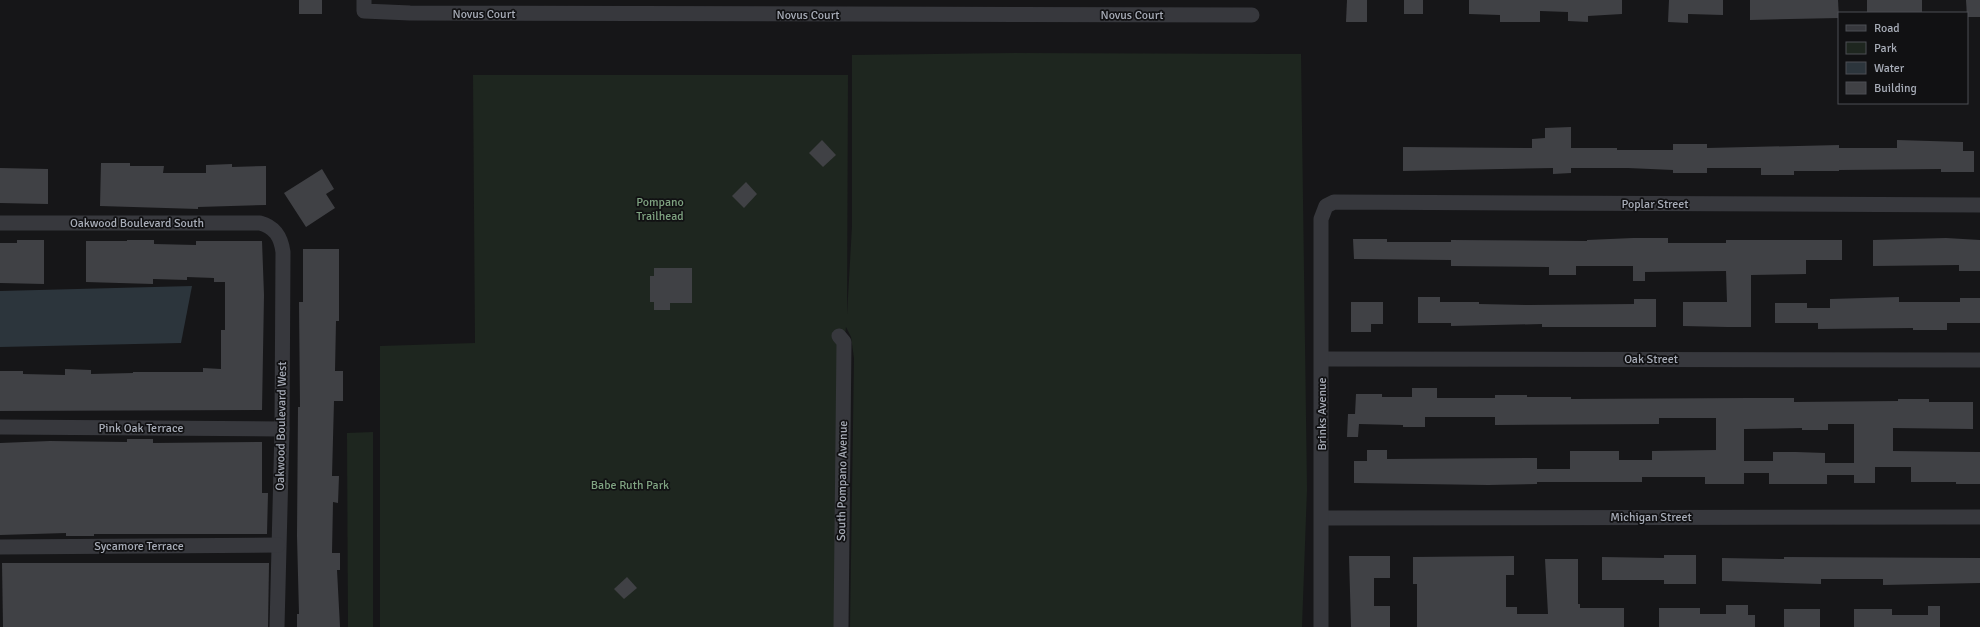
<svg xmlns="http://www.w3.org/2000/svg" width="1980" height="627" viewBox="0 0 1980 627" font-family="Signika,sans-serif">
<rect width="100%" height="100%" fill="#161618"/>
<g fill="#1e261f">
<polygon points="1014,53 1301,54 1307,489 1302,627 850,627 854,358 851,337 846,327 844,342 841,627 380,627 380,346 475,343 473,75 848,75 847,315 852,226 852,55"/>
<polygon points="373,432 373,627 348,627 347,433"/>
</g>
<polygon fill="#2c353c" points="192,286 181,343 0,347 0,291"/>
<g fill="#404145" fill-rule="evenodd">
<rect x="299" y="0" width="23" height="14"/>
<polygon points="1347,0 1367,0 1367,22 1346,22"/>
<rect x="1404" y="0" width="19" height="14"/>
<polygon points="1469,0 1622,0 1622,14 1588,16 1588,22 1568,21 1568,12 1540,11 1540,22 1500,22 1500,15 1469,14"/>
<polygon points="1669,0 1723,0 1723,15 1688,14 1688,23 1668,22"/>
<polygon points="1750,0 1838,0 1839,18 1750,20"/>
<rect x="1867" y="0" width="55" height="13"/>
<polygon points="1966,0 1980,0 1980,17 1967,17"/>
<polygon points="1571,127 1571,148 1617,148 1617,150 1673,150 1673,144 1707,144 1707,148 1839,145 1839,148 1897,148 1897,140 1963,142 1963,151 1974,151 1974,172 1941,172 1941,169 1839,170 1839,171 1794,171 1794,175 1761,175 1761,168 1707,168 1707,173 1673,173 1673,170 1628,168 1571,168 1571,173 1553,174 1553,168 1403,171 1403,147 1532,148 1532,139 1545,138 1545,128"/>
<polygon points="822,140 836,155 823,167 809,153"/>
<polygon points="101,163 130,163 130,166 164,166 163,173 206,173 206,165 232,164 232,167 266,166 266,205 198,207 198,209 100,206"/>
<polygon points="0,168 48,169 48,204 0,203"/>
<polygon points="322,169 334,189 326,194 335,208 306,227 284,193"/>
<polygon points="746,182 757,194 744,208 732,196"/>
<polygon points="1633,238 1668,238 1668,243 1726,243 1726,240 1842,240 1842,260 1806,260 1806,274 1751,275 1751,327 1727,327 1683,326 1683,302 1727,302 1726,271 1645,272 1645,281 1633,281 1633,266 1576,266 1576,275 1549,275 1549,267 1451,266 1451,260 1354,259 1353,239 1387,239 1387,242 1451,242 1451,240 1587,241 1587,240"/>
<polygon points="1946,238 1980,240 1980,271 1959,271 1959,265 1873,266 1873,240"/>
<polygon points="17,240 44,240 44,284 0,283 0,243 17,243"/>
<polygon points="127,240 154,240 154,244 196,245 196,241 262,241 264,295 262,410 0,411 0,371 23,371 23,374 65,375 65,369 91,370 91,374 133,373 133,372 203,372 203,368 221,369 221,330 225,330 225,282 214,282 214,278 187,277 187,280 153,279 153,284 86,282 86,241 127,241"/>
<polygon points="303,249 339,249 339,321 336,321 335,371 343,371 343,401 334,401 332,476 339,476 338,503 333,502 332,553 340,553 340,570 337,570 340,627 297,627 297,614 299,614 297,536 298,407 300,407 299,302 303,302"/>
<polygon points="654,268 692,268 692,303 670,303 670,310 654,310 654,302 650,302 650,276 654,276"/>
<polygon points="1418,297 1440,297 1440,302 1479,302 1479,304 1529,305 1634,304 1634,299 1656,299 1656,327 1542,327 1542,324 1451,326 1451,323 1418,323"/>
<polygon points="1899,297 1899,302 1960,302 1960,298 1980,298 1980,323 1947,323 1947,330 1913,330 1913,328 1818,329 1818,323 1775,323 1775,303 1807,303 1807,308 1830,308 1830,299"/>
<polygon points="1351,302 1383,302 1383,324 1371,324 1371,332 1351,332"/>
<path d="M1412,388H1437V398H1495V395H1527V397H1571V399L1749,398H1794V402L1898,401V399H1929V402H1973V429L1893,428V451L1980,452V484H1956V482H1911V467H1875V483H1854V475H1827V484H1769V473H1744V484H1705V477H1642V482H1537V484L1488,485L1354,483V461H1367V450H1387V459L1537,458V469H1570V451H1619V460H1652V451L1716,450V418H1659V424L1495,425V417H1425V427H1403V425L1359,424L1358,437H1347L1348,414H1355L1356,394H1382V397H1412ZM1828,424H1854V463H1825V453L1796,452H1773V461H1744V429L1802,428V430H1828Z"/>
<polygon points="127,439 153,439 153,443 262,442 262,493 268,493 267,534 94,534 94,536 66,536 66,533 0,535 0,443 50,441 127,442"/>
<polygon points="1664,555 1696,555 1696,584 1664,584 1664,580 1602,580 1602,557 1664,558"/>
<polygon points="1349,556 1390,556 1390,578 1374,578 1374,606 1390,606 1390,627 1351,627"/>
<polygon points="1514,556 1514,575 1506,575 1506,607 1517,607 1517,614 1548,614 1545,559 1578,559 1578,604 1580,604 1580,608 1624,608 1624,627 1417,627 1417,584 1413,584 1413,557"/>
<polygon points="1784,557 1980,558 1980,583 1883,585 1883,579 1821,579 1821,584 1722,581 1722,558 1784,559"/>
<polygon points="2,563 269,563 268,627 3,627"/>
<polygon points="627,577 637,588 624,599 614,589"/>
<polygon points="1726,605 1748,605 1748,615 1755,615 1755,627 1659,627 1659,608 1700,608 1700,614 1726,614"/>
<polygon points="1928,606 1940,606 1940,627 1854,627 1854,609 1892,609 1892,615 1928,615"/>
<rect x="1784" y="609" width="36" height="18"/>
</g>
<g fill="none" stroke-linecap="round" stroke-linejoin="round">
<g stroke="#37383d" stroke-width="15">
<polyline points="364,0 364,11 410,13 1252,15"/>
<path d="M0,223H260C275,227 281,237 283,252L282,429L277,627"/>
<polyline points="839,336 844,342 841,627"/>
<polyline points="1322,359 1980,360"/>
<polyline points="0,427 282,429"/>
<polyline points="1322,518 1980,517"/>
<polyline points="0,547 278,545"/>
<polyline points="1321,627 1321,219 1326,206 1334,202 1980,205"/>
</g>
</g>
<g text-anchor="middle" stroke-width="3.5" stroke-linejoin="round" paint-order="stroke">
<g font-size="12" fill="#a8adb8" stroke="#111113">
<text x="484" y="18">Novus Court</text>
<text x="808" y="19">Novus Court</text>
<text x="1132" y="19">Novus Court</text>
<text x="1655" y="208">Poplar Street</text>
<text x="137" y="227">Oakwood Boulevard South</text>
<text x="1651" y="363">Oak Street</text>
<text transform="translate(1322 414) rotate(-90)" y="4">Brinks Avenue</text>
<text transform="translate(281 426) rotate(-89)" y="4">Oakwood Boulevard West</text>
<text x="141" y="432">Pink Oak Terrace</text>
<text transform="translate(842 481) rotate(-89)" y="4">South Pompano Avenue</text>
<text x="1651" y="521">Michigan Street</text>
<text x="139" y="550">Sycamore Terrace</text>
</g>
<g font-size="12" fill="#7fa381" stroke="#111113">
<text x="660" y="206">Pompano<tspan x="660" dy="14">Trailhead</tspan></text>
<text x="630" y="489">Babe Ruth Park</text>
</g>
</g>
<rect x="1838" y="12" width="130" height="92" fill="#111113" stroke="#4d4f55"/>
<rect x="1846" y="25" width="20" height="6" fill="#37383d" stroke="#4d4f55"/>
<text x="1874" y="32" font-size="12" fill="#a8adb8">Road</text>
<rect x="1846" y="42" width="20" height="12" fill="#1e261f" stroke="#4d4f55"/>
<text x="1874" y="52" font-size="12" fill="#a8adb8">Park</text>
<rect x="1846" y="62" width="20" height="12" fill="#2c353c" stroke="#4d4f55"/>
<text x="1874" y="72" font-size="12" fill="#a8adb8">Water</text>
<rect x="1846" y="82" width="20" height="12" fill="#404145" stroke="#4d4f55"/>
<text x="1874" y="92" font-size="12" fill="#a8adb8">Building</text>
</svg>
